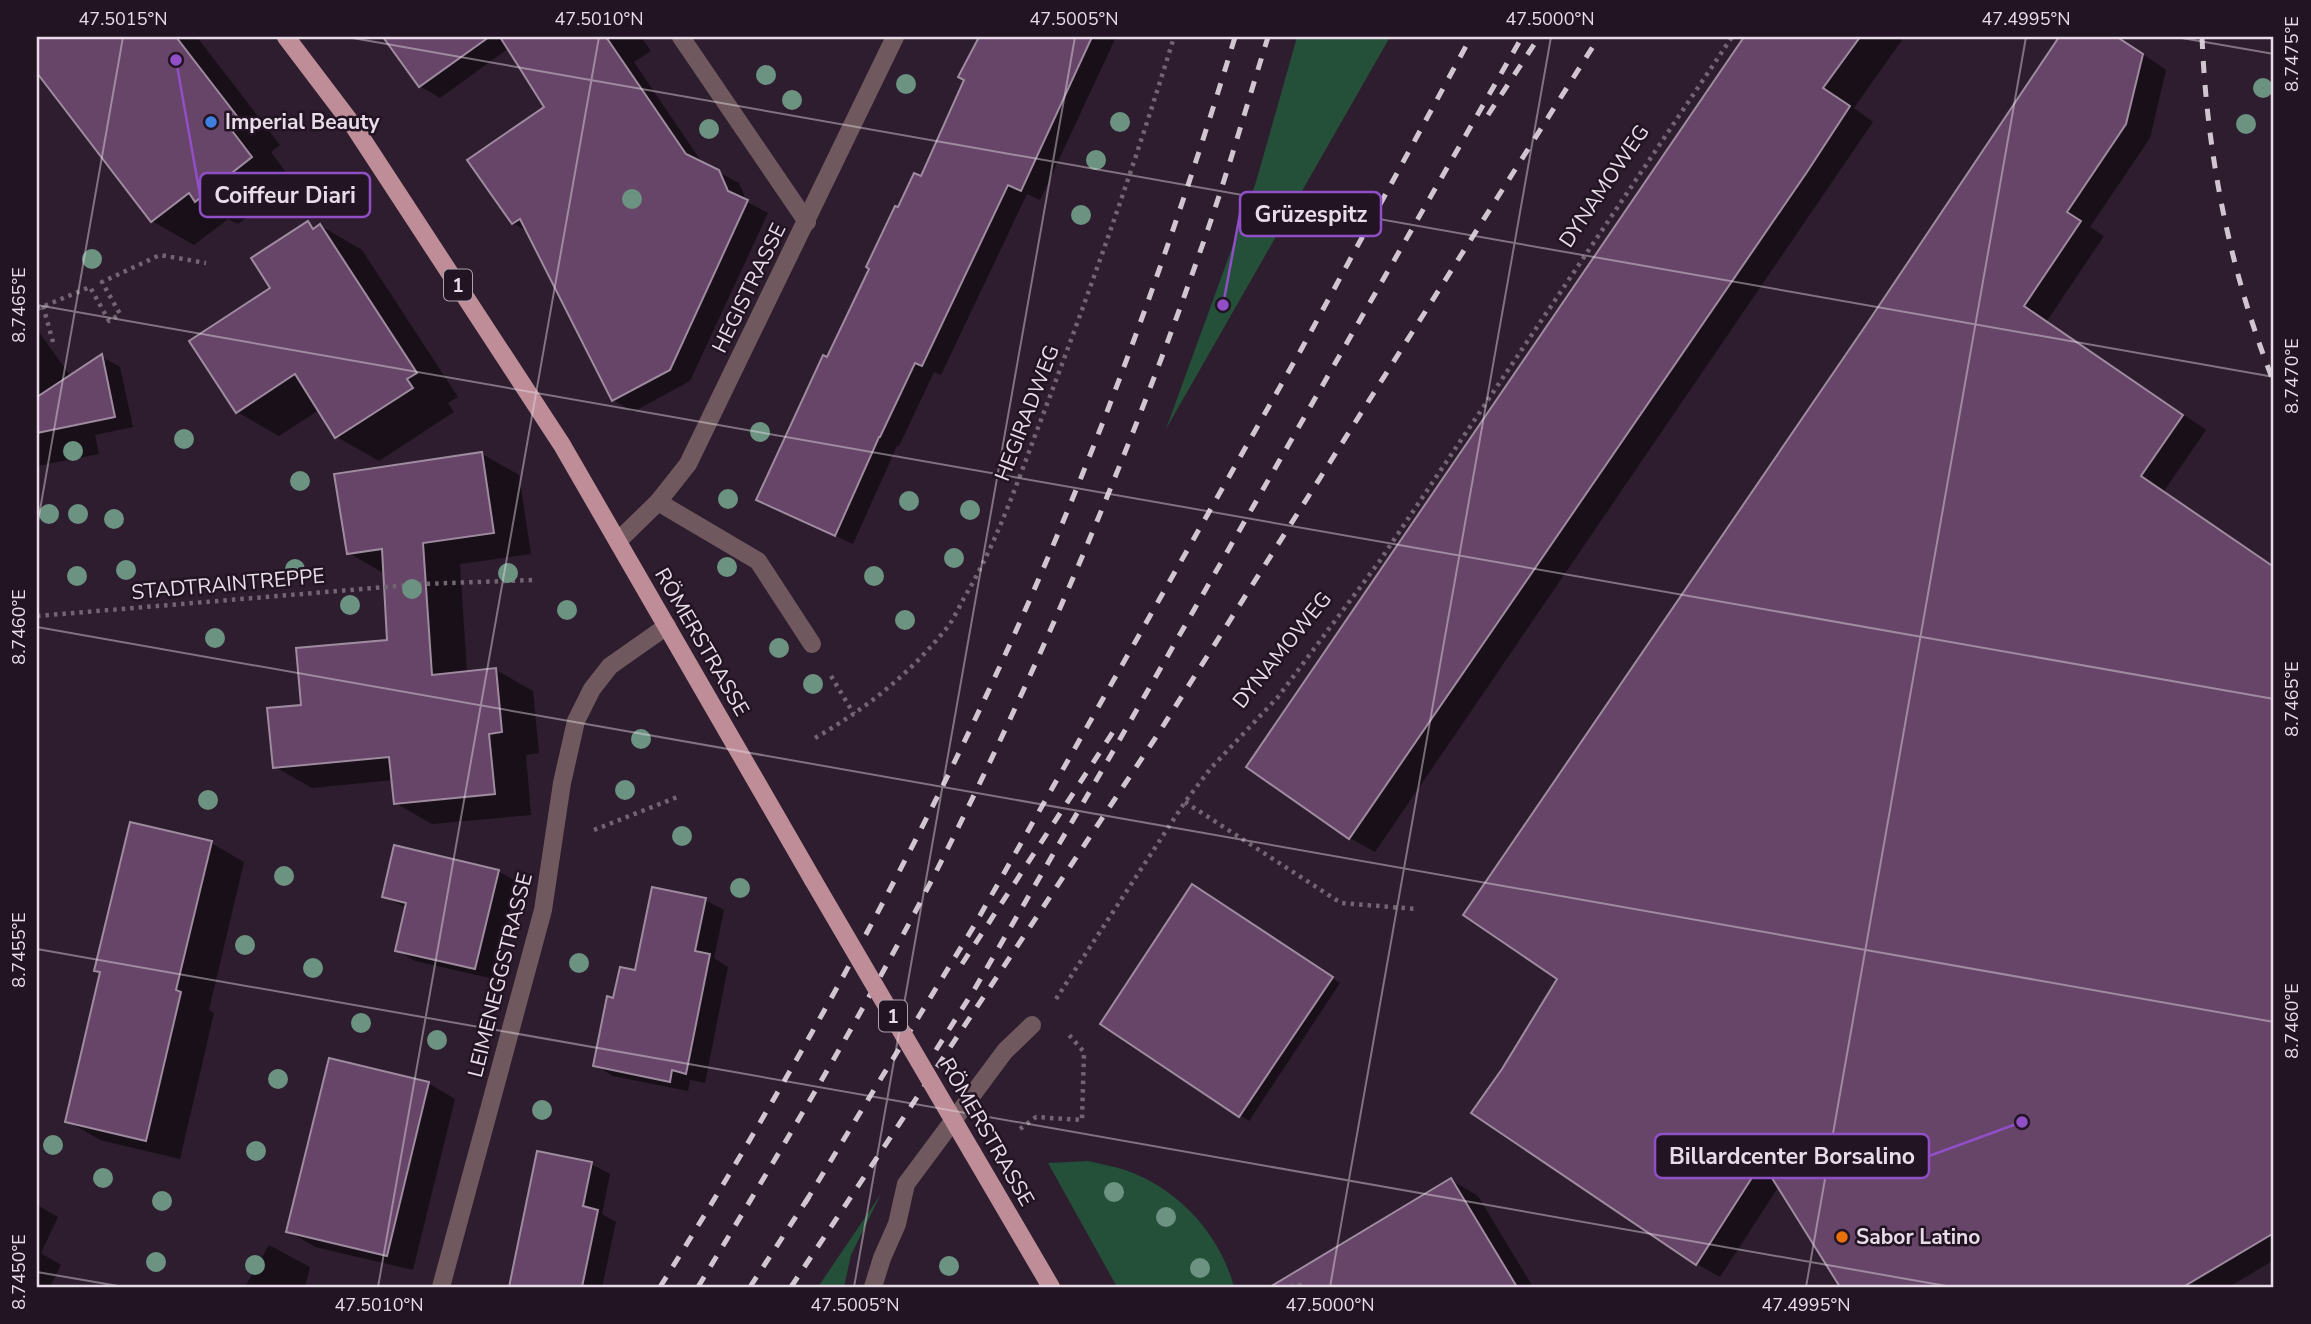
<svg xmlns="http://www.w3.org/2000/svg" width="2311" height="1324" viewBox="0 0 2311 1324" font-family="'Nunito Sans',sans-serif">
<rect width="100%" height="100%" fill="#2d1d2e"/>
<g fill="#244f39">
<polygon points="1297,37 1390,37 1166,429 1256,182"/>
<path d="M1088,1161C1100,1164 1113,1166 1125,1170C1178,1188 1220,1234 1234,1287H1117L1048,1163Z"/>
<polygon points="881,1194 851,1255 844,1287 818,1287"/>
</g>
<g fill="#0007">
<polygon points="37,37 197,37 280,145 271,152 293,182 238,224 228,219 194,245 152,221 37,70"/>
<polygon points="385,37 641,37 651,51 634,62 703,164 739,183 747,202 768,213 690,381 633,412 613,400 528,232 513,223 547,107 509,48 440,98 420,86"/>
<polygon points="979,37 1116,37 1040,200 1027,194 941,375 934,372 899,446 897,446 853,544 758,499 899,210 921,178 966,80 960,77"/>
<polygon points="1746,37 1753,41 1756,37 1904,37 1854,108 1873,122 1375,852 1350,838 1248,766"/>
<polygon points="2061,37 2118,37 2166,70 2150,138 2090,227 2104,236 2047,321 2206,430 2164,491 2274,567 2274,913 2243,959 2274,940 2274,1260 2229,1287 1842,1287 1779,1186 1720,1277 1697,1264 1503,1070 1560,978 1868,326"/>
<polygon points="308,223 316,228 321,226 362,250 458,397 448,403 454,412 379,461 337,437 319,410 279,436 237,412 272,289"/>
<polygon points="37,329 71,377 102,357 120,367 133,427 95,435 99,454 37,466"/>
<polygon points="482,454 519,475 531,554 460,564 467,673 496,670 533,691 539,753 526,755 531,815 432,824 395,803 393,780 312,788 275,767 303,707 389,641 385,574 349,553"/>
<polygon points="211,843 244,862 209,1010 214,1013 180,1159 100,1140 67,1121 102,973 96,970"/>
<polygon points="498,871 517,882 494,979 415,961 397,950 407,908 384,897"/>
<polygon points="1201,891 1340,983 1249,1121 1102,1024"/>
<polygon points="705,900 724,910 714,958 728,967 705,1083 690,1080 688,1091 613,1076 595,1065 615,1000 637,972"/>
<polygon points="428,1083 455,1099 413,1270 315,1247 288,1231"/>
<polygon points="591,1164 610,1174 602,1214 616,1222 602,1287 520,1287 512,1282"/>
<polygon points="1451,1180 1478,1196 1533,1287 1299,1287 1304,1269"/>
<polygon points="37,1205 58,1217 41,1253 61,1265 50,1287 37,1287"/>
<polygon points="269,1245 310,1267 305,1287 245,1287"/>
</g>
<g fill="#664568" stroke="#9f8b9f" stroke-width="2">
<polygon points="37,37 176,37 240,120 230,128 252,157 195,202 189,193 151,222 37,73"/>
<polygon points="383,37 489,37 419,87"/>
<polygon points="500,37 606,37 686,154 719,170 728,191 748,200 670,370 612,401 520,219 512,224 467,160 544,107"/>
<polygon points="979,37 1092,37 1021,191 1008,185 922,366 915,363 880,437 879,437 835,536 756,500 823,355 827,357 869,269 866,267 895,206 898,207 914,173 921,176 964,80 958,77"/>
<polygon points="1744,37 1860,37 1823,88 1850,106 1807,172 1349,839 1246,767"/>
<polygon points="2059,37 2117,37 2143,54 2126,124 2067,212 2081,221 2024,306 2183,415 2141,476 2274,567 2274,1233 2183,1287 1840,1287 1762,1162 1696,1265 1471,1113 1502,1069 1557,979 1463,915 1866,325"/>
<polygon points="308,221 313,229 320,224 417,373 407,379 413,388 335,438 295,374 236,413 189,341 270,288 251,258"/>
<polygon points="102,354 115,417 37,433 37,397"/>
<polygon points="482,452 494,533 423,543 432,675 496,668 502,732 489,734 495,794 394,804 389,757 273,768 267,708 301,705 296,648 387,640 382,549 347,554 334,474"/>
<polygon points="130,822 212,841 176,990 181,992 146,1141 65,1122 100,972 94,971"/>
<polygon points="394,845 499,870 475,969 395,951 406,903 382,897"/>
<polygon points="1192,884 1333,977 1239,1117 1100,1024"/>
<polygon points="652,887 706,898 695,951 710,954 686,1074 672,1070 670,1082 593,1066 607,996 613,998 620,967 635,970"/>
<polygon points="329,1058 429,1082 387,1256 286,1232"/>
<polygon points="537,1151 592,1162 583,1206 598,1210 582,1287 509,1287"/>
<polygon points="1451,1178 1517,1287 1270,1287"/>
</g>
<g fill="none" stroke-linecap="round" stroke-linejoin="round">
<g stroke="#726472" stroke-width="4.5" stroke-dasharray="3.5 5" stroke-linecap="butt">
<polyline points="43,306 53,342"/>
<polyline points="37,309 90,287 109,321 120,314 102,282 160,255 206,263"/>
<polyline points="37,616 422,584 534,580"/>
<polyline points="831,676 854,714"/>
<path d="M815,738C864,710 910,674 945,630C953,621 958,609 964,598C995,546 1015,489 1036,433C1086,302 1133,171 1174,37"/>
<polyline points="1185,802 1341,903 1416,909"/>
<polyline points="594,830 680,796"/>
<polyline points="1056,999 1185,802 1211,768 1278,697 1379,562 1732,37"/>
<polyline points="1020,1129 1036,1117 1082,1120 1084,1052 1069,1035"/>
<polyline points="1291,1287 1298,1283 1301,1287"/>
</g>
<g stroke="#70595e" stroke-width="18">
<polyline points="658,502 758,561 812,644"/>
<polyline points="873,1287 882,1258 897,1224 906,1184 1005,1051 1032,1025"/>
</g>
<g stroke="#70595e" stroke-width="18">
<polyline points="681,37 807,222"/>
<polyline points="618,541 658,502 688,464 895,37"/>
<polyline points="441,1287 543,910 562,783 576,721 592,689 610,666 667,626"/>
</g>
<g stroke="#be8d97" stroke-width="18">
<polyline points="286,37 355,128 562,445 813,880"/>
<polyline points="972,1152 1051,1287"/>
</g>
<g stroke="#d0c5d0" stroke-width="5" stroke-dasharray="12 12" stroke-linecap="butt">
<path d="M2202,37C2207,156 2230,272 2274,383"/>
<polyline points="1488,115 1539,37"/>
<polyline points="962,964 1113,732"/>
<polyline points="936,1050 974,990 1108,760 1522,37"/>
<polyline points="805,1203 974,926 1302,348 1471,37"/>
<path d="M660,1287C783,1091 896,890 994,679C1090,472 1169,255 1235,37"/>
<path d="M698,1287C784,1145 870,1003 945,854C1046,652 1134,443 1208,229C1230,165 1248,101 1268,37"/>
<polyline points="750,1287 810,1195"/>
<polyline points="791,1287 1158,734 1599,37"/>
</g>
<polyline stroke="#be8d97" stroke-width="18" points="813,880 972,1152"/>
</g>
<g fill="#6c9281">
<circle cx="766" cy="75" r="10"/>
<circle cx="906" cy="84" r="10"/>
<circle cx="2263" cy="88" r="10"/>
<circle cx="792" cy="100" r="10"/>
<circle cx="1120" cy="122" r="10"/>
<circle cx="2246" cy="124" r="10"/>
<circle cx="709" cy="129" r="10"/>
<circle cx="1096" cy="160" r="10"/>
<circle cx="632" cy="199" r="10"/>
<circle cx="1081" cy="215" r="10"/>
<circle cx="92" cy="259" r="10"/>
<circle cx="760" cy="432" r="10"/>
<circle cx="184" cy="439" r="10"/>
<circle cx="73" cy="451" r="10"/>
<circle cx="300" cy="481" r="10"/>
<circle cx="728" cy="499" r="10"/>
<circle cx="909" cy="501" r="10"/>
<circle cx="970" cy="510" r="10"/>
<circle cx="49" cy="514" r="10"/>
<circle cx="78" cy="514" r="10"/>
<circle cx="114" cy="519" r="10"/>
<circle cx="954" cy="558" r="10"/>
<circle cx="727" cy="567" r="10"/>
<circle cx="295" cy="569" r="10"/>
<circle cx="126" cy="570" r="10"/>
<circle cx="508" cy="573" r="10"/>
<circle cx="77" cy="576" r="10"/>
<circle cx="874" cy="576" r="10"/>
<circle cx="412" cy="589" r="10"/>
<circle cx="350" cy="605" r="10"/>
<circle cx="567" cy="610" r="10"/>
<circle cx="905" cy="620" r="10"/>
<circle cx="215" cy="638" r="10"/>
<circle cx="779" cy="648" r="10"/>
<circle cx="813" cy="684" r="10"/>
<circle cx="641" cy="739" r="10"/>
<circle cx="625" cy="790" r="10"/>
<circle cx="208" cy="800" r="10"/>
<circle cx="682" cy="836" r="10"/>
<circle cx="284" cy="876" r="10"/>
<circle cx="740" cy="888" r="10"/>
<circle cx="245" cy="945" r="10"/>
<circle cx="579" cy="963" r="10"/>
<circle cx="313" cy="968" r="10"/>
<circle cx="361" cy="1023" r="10"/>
<circle cx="437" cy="1040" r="10"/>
<circle cx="278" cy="1079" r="10"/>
<circle cx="542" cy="1110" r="10"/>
<circle cx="53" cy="1145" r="10"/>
<circle cx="256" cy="1151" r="10"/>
<circle cx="103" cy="1178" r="10"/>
<circle cx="1114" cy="1192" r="10"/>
<circle cx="162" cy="1201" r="10"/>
<circle cx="1166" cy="1217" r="10"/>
<circle cx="156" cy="1262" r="10"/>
<circle cx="255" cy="1265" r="10"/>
<circle cx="949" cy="1266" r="10"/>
<circle cx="1200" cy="1268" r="10"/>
</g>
<path fill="none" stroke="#e7dce7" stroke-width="2" stroke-opacity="0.45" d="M347,37L2274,377M2176,37L2274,54M37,305L2274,699M37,527L123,37M37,627L2274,1022M37,949L1952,1287M37,1272L124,1287M378,1287L599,37M854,1287L1075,37M1330,1287L1551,37M1806,1287L2026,37"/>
<circle fill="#3f7fe0" stroke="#231424" stroke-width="2.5" cx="211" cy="122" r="7"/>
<circle fill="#e8710a" stroke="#231424" stroke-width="2.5" cx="1842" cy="1237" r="7"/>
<g text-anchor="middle" stroke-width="5" stroke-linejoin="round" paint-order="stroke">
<g fill="#231424" stroke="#aca0ac" stroke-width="2">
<rect x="444" y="269.5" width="28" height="31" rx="5"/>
<rect x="879" y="1000.5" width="28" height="31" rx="5"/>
</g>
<g font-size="19" font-weight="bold" fill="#e7dce7">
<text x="458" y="292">1</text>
<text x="893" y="1023">1</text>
</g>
<g font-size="21" font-weight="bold" fill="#e7dce7" stroke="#231424" text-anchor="start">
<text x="225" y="129">Imperial Beauty</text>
<text x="1856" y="1244">Sabor Latino</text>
</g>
<g font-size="21" fill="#e7dce7" stroke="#231424">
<text transform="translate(1604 186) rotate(-56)" y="7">DYNAMOWEG</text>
<text transform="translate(749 288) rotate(-64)" y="7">HEGISTRASSE</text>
<text transform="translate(1027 413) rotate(-69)" y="7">HEGIRADWEG</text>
<text transform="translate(228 584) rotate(-5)" y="7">STADTRAINTREPPE</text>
<text transform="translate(702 642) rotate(60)" y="7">RÖMERSTRASSE</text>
<text transform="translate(1282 650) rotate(-51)" y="7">DYNAMOWEG</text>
<text transform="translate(500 975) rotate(-76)" y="7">LEIMENEGGSTRASSE</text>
<text transform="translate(987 1132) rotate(60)" y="7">RÖMERSTRASSE</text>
</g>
</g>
<path fill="none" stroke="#914fc7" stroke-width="2.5" d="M176 60L200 195M1223 305L1240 214M2022 1122L1929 1156"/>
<g fill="#914fc7" stroke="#231424" stroke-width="2.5">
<circle cx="176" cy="60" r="7"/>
<circle cx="1223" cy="305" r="7"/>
<circle cx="2022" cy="1122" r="7"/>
</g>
<g fill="#231424" stroke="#914fc7" stroke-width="2.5">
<rect x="200" y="173" width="170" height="44" rx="7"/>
<rect x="1240" y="192" width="141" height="44" rx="7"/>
<rect x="1655" y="1134" width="274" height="44" rx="7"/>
</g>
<g font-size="23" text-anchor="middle" font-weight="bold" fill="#e7dce7">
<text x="285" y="203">Coiffeur Diari</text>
<text x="1311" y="222">Grüzespitz</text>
<text x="1792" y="1164">Billardcenter Borsalino</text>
</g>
<rect width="2311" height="1324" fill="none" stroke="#231424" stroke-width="77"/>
<rect x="38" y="38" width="2234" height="1248" fill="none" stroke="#e7dce7" stroke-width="2.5"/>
<g font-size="18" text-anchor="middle" fill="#e7dce7">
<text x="123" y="25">47.5015°N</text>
<text x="599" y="25">47.5010°N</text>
<text x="1074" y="25">47.5005°N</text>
<text x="1550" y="25">47.5000°N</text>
<text x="2026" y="25">47.4995°N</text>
<text transform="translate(2292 54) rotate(-90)" y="6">8.7475°E</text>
<text transform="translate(19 305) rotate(-90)" y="6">8.7465°E</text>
<text transform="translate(2292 376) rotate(-90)" y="6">8.7470°E</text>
<text transform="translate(19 627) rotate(-90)" y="6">8.7460°E</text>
<text transform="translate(2292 699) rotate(-90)" y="6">8.7465°E</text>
<text transform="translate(19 950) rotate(-90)" y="6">8.7455°E</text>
<text transform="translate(2292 1021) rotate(-90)" y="6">8.7460°E</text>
<text transform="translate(19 1272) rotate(-90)" y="6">8.7450°E</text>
<text x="379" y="1311">47.5010°N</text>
<text x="855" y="1311">47.5005°N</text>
<text x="1330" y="1311">47.5000°N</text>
<text x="1806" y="1311">47.4995°N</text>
</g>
</svg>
